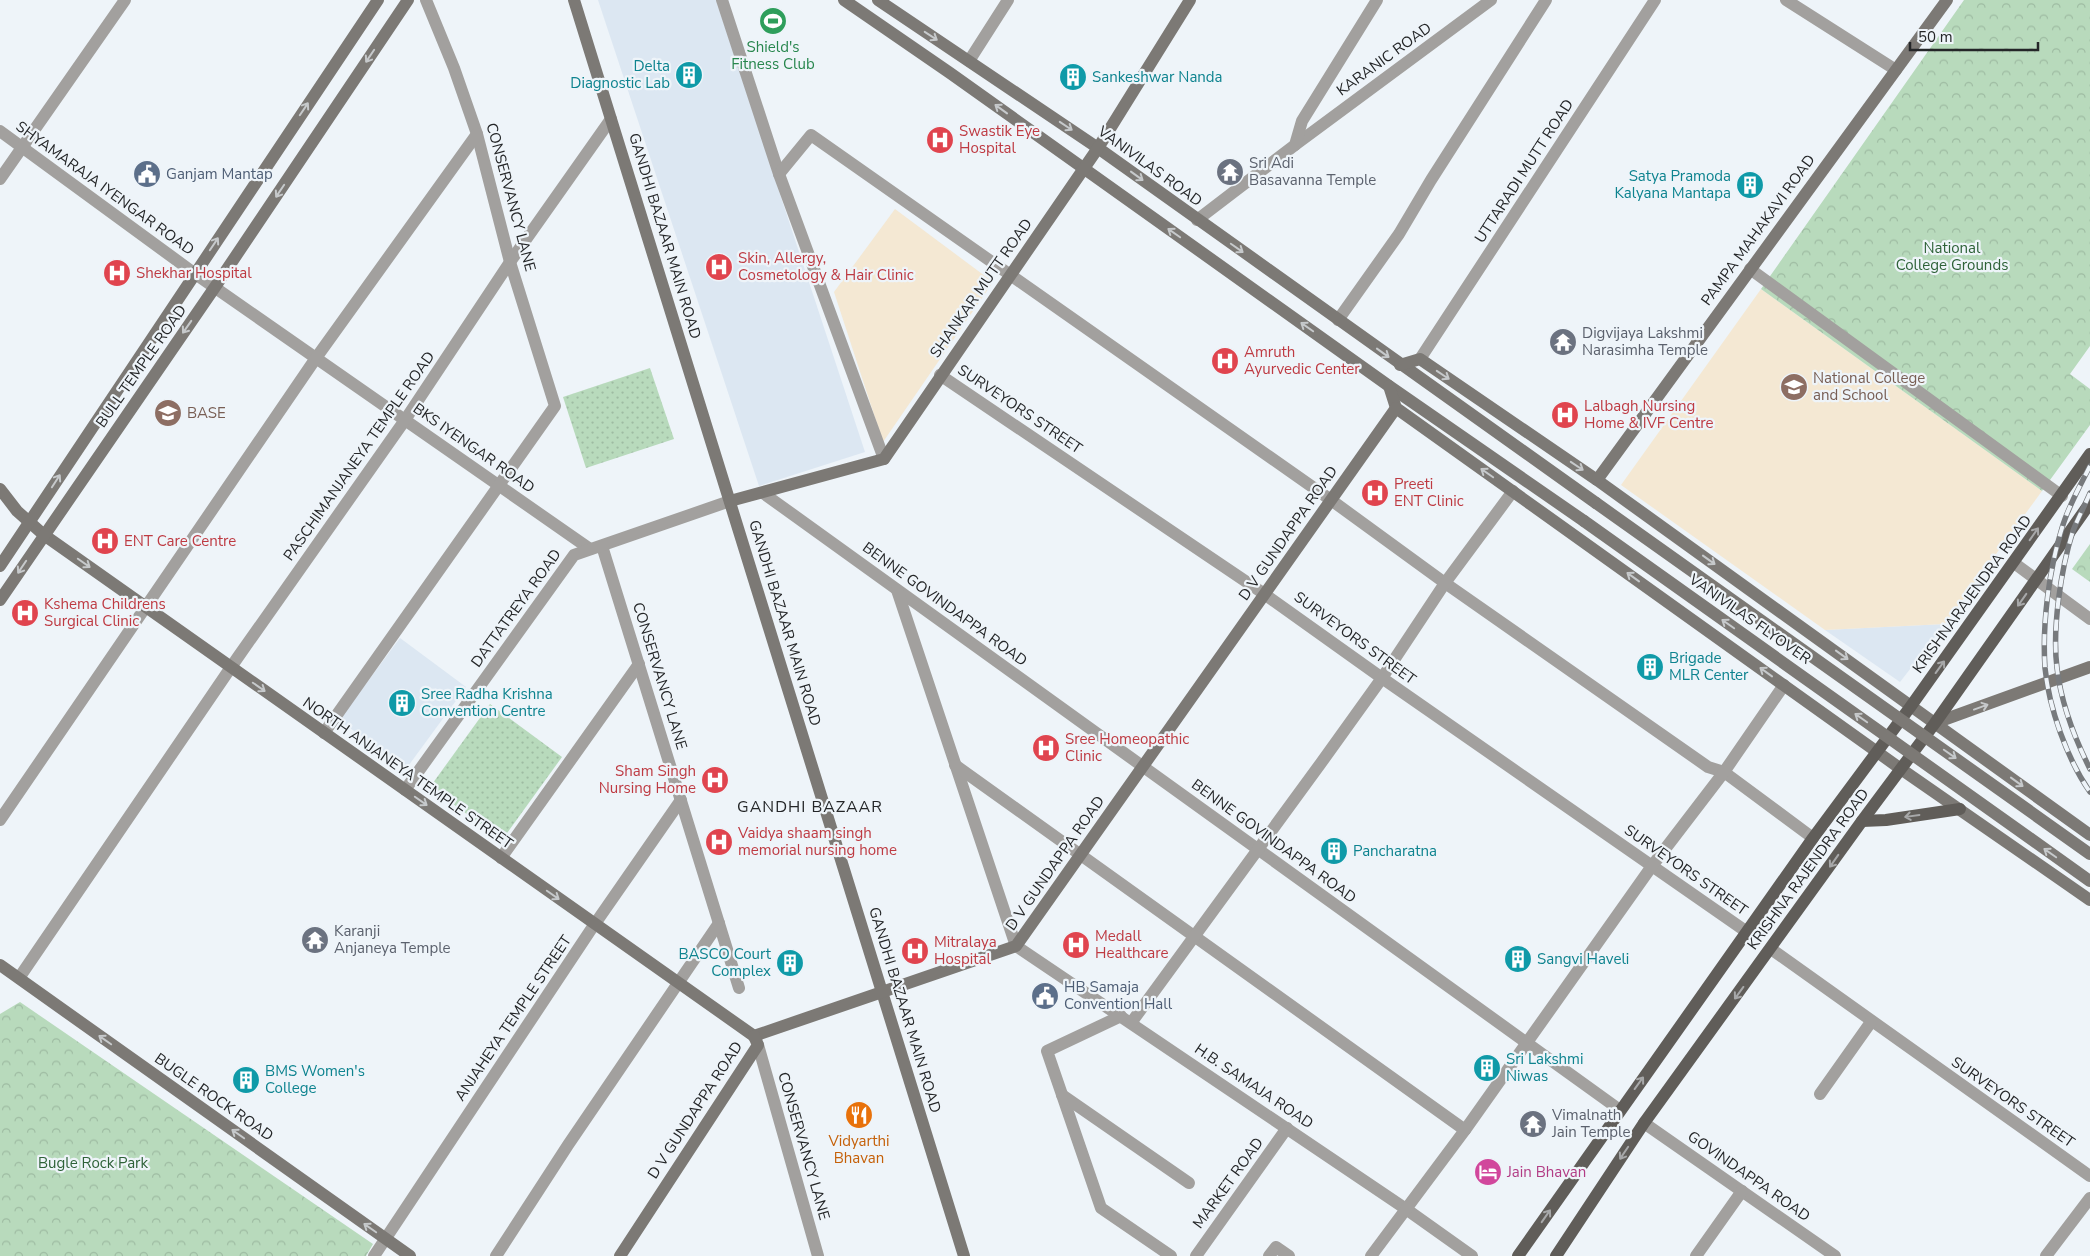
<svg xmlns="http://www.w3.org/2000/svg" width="2090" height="1256" viewBox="0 0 2090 1256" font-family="'Nunito Sans',sans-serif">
<defs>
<pattern id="grass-dots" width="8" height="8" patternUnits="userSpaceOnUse" patternTransform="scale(1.25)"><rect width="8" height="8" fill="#b8dabc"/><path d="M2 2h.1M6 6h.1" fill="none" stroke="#9ebba2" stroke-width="1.8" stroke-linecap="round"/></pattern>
<pattern id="park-crowns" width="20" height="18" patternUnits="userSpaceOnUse" patternTransform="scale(1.25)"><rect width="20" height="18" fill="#b8dabc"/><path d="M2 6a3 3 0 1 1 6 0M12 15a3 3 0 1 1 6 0" fill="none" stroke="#9ebba2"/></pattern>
</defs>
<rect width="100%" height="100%" fill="#eef4f9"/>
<g fill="#dce7f2">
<polygon points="598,0 716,0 865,452 759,486"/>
<polygon points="1945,624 1900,682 1825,630"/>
<polygon points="400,638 466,687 406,769 339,720"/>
</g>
<g fill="#f4e8d3">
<polygon points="895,209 993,282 883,442 834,292"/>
<polygon points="1761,289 2042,491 1945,624 1825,630 1621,485"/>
</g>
<g fill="url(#grass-dots)">
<polygon points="650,368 674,439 586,468 563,397"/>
<polygon points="490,704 562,757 502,840 430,787"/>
</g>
<g fill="url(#park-crowns)">
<polygon points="1964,0 2090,0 2090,346 2070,374 2090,389 2090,425 2042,491 1761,289"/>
<polygon points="2090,544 2090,582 2072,569"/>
<polygon points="20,1002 373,1244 366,1256 0,1256 0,1014"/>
</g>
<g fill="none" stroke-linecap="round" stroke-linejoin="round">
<g stroke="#a2a09e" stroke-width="12">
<polyline points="722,0 779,174 884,459"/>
<polyline points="1786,0 1896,70"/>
<polyline points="969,61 1008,0"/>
<polyline points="0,131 194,273 590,549"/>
<polyline points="1295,145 1491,0"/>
<polyline points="779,174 811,135 1331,500 1445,583 1708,767 1724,772 1813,838"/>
<polyline points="0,179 125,0"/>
<polyline points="1197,220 1295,145 1302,121 1377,0"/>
<polyline points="1750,269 2062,496"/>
<polyline points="1338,320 1399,234 1431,180 1546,0"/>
<polyline points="1420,359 1655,0"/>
<polyline points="940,375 1260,591 1382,678 1747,932"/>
<polyline points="763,493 1620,1110"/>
<polyline points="602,546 739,988"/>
<polyline points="2014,563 2090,619"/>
<polyline points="897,590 1016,946 1406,1209 1472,1256"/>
<polyline points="324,733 555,406 510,262 477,134 454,68 426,0"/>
<polyline points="955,765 1465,1130"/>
<polyline points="405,790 574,555 730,501"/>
<polyline points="0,820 316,358 477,134"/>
<polyline points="501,858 639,664"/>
<polyline points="1771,949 2090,1176"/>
<polyline points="19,978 238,657 405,420 510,262 611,119"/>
<polyline points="1121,1016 1047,1051 1101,1208 1171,1256"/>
<polyline points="1131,1023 1321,763 1382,678 1445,583 1513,491"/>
<polyline points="758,1045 818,1256"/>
<polyline points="1820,1094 1871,1022"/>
<polyline points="1062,1095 1189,1183"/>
<polyline points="1644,1123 1835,1256"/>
<polyline points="374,1256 590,931 681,800"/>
<polyline points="496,1256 568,1145 719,923"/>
<polyline points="1196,1256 1287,1128"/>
<polyline points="1269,1256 1276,1247 1289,1256"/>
<polyline points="1371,1256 1465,1130 1652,866 1724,772 1784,685"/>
<polyline points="1696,1256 1742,1191"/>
<polyline points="2046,1256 2090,1198"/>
</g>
<g stroke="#7c7975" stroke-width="12">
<polyline points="574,0 964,1256"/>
<polyline points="844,0 950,73 1389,386 1584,521"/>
<polyline points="878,0 1098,148 1596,503"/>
<polyline points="1400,365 1420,359 1597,480 2090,835"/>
<polyline points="1389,386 1396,408 1901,769 2090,900"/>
<polyline points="1597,480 1947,0"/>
<polyline points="0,489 17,511 44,535 754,1036"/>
<polyline points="730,501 884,459 1098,148 1190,0"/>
<polyline points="0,566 378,0"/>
<polyline points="0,600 215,287 408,0"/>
<polyline points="1935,723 2090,667"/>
<polyline points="0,965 410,1256"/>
<polyline points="754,1036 1016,946 1396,408"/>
<polyline points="620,1256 758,1045 754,1036"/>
</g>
<g stroke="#605d59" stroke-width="12">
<polyline points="1862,821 1886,820 1960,809"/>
<polyline points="1518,1256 1813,838 1911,706 2090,454"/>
<polyline points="1556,1256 1644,1123 1862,821 1935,723 2090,503"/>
</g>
<g stroke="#777a7d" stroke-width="5.5">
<g id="rail">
<path d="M2090,466C2080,486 2068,507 2062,528C2049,570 2042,624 2045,668C2049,708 2067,759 2090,792"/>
<path d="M2090,493C2085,505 2078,518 2073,531C2061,568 2052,629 2057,668C2061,703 2074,737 2090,769"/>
</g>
</g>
<use href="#rail" stroke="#eef4f9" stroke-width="4" stroke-dasharray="11" stroke-linecap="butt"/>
<g stroke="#7c7975" stroke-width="12">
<polyline points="1596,503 2090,854"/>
<polyline points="1584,521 2090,881"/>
</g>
</g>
<defs><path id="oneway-shaft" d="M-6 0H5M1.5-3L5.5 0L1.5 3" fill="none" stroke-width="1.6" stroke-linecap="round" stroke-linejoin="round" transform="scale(1.25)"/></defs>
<g stroke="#c6c9cb">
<use href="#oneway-shaft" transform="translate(931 36) rotate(33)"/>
<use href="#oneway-shaft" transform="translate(370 56) rotate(124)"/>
<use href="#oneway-shaft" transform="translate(304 109) rotate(-56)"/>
<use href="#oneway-shaft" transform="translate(1001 109) rotate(-144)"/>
<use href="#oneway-shaft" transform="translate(1066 126) rotate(34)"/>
<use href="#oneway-shaft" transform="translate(1137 176) rotate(36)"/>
<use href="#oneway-shaft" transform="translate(280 191) rotate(124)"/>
<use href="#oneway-shaft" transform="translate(1174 233) rotate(-145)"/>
<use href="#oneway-shaft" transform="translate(214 244) rotate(-56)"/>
<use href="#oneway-shaft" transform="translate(1237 248) rotate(35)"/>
<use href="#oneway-shaft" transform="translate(187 327) rotate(125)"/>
<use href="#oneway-shaft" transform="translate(1307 327) rotate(-145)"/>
<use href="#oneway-shaft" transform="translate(1383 353) rotate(36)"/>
<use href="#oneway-shaft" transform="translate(1443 375) rotate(34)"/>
<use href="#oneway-shaft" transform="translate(1577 466) rotate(34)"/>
<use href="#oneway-shaft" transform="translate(1487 473) rotate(-145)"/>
<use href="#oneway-shaft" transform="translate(56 481) rotate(-57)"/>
<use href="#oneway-shaft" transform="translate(1709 560) rotate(36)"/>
<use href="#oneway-shaft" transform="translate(84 563) rotate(35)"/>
<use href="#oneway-shaft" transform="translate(22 567) rotate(124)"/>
<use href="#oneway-shaft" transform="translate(1633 577) rotate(-144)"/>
<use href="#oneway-shaft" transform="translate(1728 624) rotate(-145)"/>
<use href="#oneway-shaft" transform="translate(1842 655) rotate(36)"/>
<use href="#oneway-shaft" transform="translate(1766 672) rotate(-144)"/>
<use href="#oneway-shaft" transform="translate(259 687) rotate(35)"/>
<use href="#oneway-shaft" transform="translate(1981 707) rotate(-20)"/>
<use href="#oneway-shaft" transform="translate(1861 718) rotate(-145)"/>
<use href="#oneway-shaft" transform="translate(1950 754) rotate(35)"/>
<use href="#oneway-shaft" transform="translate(2017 782) rotate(36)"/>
<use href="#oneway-shaft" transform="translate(421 801) rotate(35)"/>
<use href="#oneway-shaft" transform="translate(2050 853) rotate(-145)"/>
<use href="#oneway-shaft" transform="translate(553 895) rotate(35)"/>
<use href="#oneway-shaft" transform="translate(105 1040) rotate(-145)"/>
<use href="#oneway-shaft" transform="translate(238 1134) rotate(-145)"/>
<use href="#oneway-shaft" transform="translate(370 1228) rotate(-145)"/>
</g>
<g stroke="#a7a8a9">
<use href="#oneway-shaft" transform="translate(2034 534) rotate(-55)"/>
<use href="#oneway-shaft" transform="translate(2022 600) rotate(125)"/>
<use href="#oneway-shaft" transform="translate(1940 667) rotate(-54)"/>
<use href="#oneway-shaft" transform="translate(1912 816) rotate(172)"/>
<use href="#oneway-shaft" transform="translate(1834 861) rotate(125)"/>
<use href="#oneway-shaft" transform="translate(1739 993) rotate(126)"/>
<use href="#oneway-shaft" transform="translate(1639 1083) rotate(-54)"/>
<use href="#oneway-shaft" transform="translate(1624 1153) rotate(124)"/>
<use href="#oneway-shaft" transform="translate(1546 1216) rotate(-55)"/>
</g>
<defs>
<g id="stadium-disc" transform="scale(1.4375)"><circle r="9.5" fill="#2e9e5b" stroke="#eef4f9"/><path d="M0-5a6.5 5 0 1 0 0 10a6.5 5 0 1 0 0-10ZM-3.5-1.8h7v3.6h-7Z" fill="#fff"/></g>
<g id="building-disc" transform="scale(1.4375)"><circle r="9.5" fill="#0f9aa8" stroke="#eef4f9"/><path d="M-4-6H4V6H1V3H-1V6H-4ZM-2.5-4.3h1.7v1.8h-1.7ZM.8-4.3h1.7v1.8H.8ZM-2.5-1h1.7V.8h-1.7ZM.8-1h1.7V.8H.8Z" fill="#fff"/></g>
<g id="hospital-disc" transform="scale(1.4375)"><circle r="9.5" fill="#e0444e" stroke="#eef4f9"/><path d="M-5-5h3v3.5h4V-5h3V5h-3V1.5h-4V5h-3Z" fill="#fff"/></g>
<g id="temple-disc" transform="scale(1.4375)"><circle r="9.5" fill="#6b7280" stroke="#eef4f9"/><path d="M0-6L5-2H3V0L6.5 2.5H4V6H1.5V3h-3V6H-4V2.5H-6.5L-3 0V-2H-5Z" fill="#fff"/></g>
<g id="civic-disc" transform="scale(1.4375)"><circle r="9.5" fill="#5c6f8a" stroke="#eef4f9"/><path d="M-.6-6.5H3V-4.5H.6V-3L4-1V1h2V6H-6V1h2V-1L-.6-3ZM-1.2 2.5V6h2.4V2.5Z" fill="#fff"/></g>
<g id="school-disc" transform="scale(1.4375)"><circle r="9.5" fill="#8d6e63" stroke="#eef4f9"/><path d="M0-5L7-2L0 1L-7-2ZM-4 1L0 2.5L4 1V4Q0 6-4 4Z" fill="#fff"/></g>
<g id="restaurant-disc" transform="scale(1.4375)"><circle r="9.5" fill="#e8710a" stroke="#eef4f9"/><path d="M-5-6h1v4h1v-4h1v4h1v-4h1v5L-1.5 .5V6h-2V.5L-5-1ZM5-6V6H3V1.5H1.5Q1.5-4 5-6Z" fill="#fff"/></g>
<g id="hotel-disc" transform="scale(1.4375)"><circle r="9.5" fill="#d1479c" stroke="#eef4f9"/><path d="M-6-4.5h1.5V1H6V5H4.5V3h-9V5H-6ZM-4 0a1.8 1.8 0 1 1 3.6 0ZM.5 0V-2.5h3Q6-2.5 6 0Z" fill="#fff"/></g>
</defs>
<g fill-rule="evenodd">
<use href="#stadium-disc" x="773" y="21"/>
<use href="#building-disc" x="689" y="75"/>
<use href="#building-disc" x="1073" y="77"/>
<use href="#hospital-disc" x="940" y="140"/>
<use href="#temple-disc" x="1230" y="172"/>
<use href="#civic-disc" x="147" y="174"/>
<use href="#building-disc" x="1750" y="185"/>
<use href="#hospital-disc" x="719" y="267"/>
<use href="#hospital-disc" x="117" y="273"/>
<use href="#temple-disc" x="1563" y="342"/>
<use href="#hospital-disc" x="1225" y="361"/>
<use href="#school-disc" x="1794" y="387"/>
<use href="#school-disc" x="168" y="413"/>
<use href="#hospital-disc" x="1565" y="415"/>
<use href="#hospital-disc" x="1375" y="493"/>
<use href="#hospital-disc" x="105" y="541"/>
<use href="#hospital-disc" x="25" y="613"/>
<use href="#building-disc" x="1650" y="667"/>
<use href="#building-disc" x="402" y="703"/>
<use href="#hospital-disc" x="1046" y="748"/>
<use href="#hospital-disc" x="715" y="780"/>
<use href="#hospital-disc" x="719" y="842"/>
<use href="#building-disc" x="1334" y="851"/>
<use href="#temple-disc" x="315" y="940"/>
<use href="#hospital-disc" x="1076" y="945"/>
<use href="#hospital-disc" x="915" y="951"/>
<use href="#building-disc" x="1518" y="959"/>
<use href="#building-disc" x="790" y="963"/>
<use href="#civic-disc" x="1045" y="996"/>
<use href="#building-disc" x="1487" y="1068"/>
<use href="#building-disc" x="246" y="1080"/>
<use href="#restaurant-disc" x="859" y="1115"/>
<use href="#temple-disc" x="1533" y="1124"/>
<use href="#hotel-disc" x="1488" y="1172"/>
</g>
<g text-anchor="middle" stroke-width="4.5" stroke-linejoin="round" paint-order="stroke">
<g font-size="15" fill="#27864d" stroke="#eef4f9">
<text x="773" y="52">Shield's<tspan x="773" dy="17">Fitness Club</tspan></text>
</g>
<g font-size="15" fill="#242628" stroke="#eef4f9">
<text transform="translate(1384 59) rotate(-36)" y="5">KARANIC ROAD</text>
<text transform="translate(1150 166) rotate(36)" y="5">VANIVILAS ROAD</text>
<text transform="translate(1524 171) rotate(-57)" y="5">UTTARADI MUTT ROAD</text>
<text transform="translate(105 188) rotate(36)" y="5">SHYAMARAJA IYENGAR ROAD</text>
<text transform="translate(511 197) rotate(75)" y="5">CONSERVANCY LANE</text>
<text transform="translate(1758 230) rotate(-54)" y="5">PAMPA MAHAKAVI ROAD</text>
<text transform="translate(665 236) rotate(73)" y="5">GANDHI BAZAAR MAIN ROAD</text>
<text transform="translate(981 288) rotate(-55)" y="5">SHANKAR MUTT ROAD</text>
<text transform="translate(141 366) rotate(-55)" y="5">BULL TEMPLE ROAD</text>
<text transform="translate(1020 409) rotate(34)" y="5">SURVEYORS STREET</text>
<text transform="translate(474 448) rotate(35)" y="5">BKS IYENGAR ROAD</text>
<text transform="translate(359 456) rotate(-55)" y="5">PASCHIMANJANEYA TEMPLE ROAD</text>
<text transform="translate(1288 533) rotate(-55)" y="5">D V GUNDAPPA ROAD</text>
<text transform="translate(1972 594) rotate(-54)" y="5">KRISHNARAJENDRA ROAD</text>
<text transform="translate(945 604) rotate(36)" y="5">BENNE GOVINDAPPA ROAD</text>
<text transform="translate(516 608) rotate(-54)" y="5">DATTATREYA ROAD</text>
<text transform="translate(1750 619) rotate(35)" y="5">VANIVILAS FLYOVER</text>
<text transform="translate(785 623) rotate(73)" y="5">GANDHI BAZAAR MAIN ROAD</text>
<text transform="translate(1355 638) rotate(36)" y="5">SURVEYORS STREET</text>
<text transform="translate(660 676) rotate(73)" y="5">CONSERVANCY LANE</text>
<text transform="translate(408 773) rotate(35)" y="5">NORTH ANJANEYA TEMPLE STREET</text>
<text transform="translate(1274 841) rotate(36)" y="5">BENNE GOVINDAPPA ROAD</text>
<text transform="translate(1055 863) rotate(-55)" y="5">D V GUNDAPPA ROAD</text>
<text transform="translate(1808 869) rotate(-54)" y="5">KRISHNA RAJENDRA ROAD</text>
<text transform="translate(1686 870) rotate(35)" y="5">SURVEYORS STREET</text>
<text transform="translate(905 1010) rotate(73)" y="5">GANDHI BAZAAR MAIN ROAD</text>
<text transform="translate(513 1018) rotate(-56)" y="5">ANJAHEYA TEMPLE STREET</text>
<text transform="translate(1254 1086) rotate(34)" y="5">H.B. SAMAJA ROAD</text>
<text transform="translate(214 1097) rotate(35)" y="5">BUGLE ROCK ROAD</text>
<text transform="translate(2013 1102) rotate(35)" y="5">SURVEYORS STREET</text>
<text transform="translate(695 1110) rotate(-57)" y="5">D V GUNDAPPA ROAD</text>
<text transform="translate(804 1146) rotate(74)" y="5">CONSERVANCY LANE</text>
<text transform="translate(1749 1176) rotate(35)" y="5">GOVINDAPPA ROAD</text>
<text transform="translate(1228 1183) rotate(-54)" y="5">MARKET ROAD</text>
</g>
<g font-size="15" fill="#0d838f" stroke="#eef4f9" text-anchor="start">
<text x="670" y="71" text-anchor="end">Delta<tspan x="670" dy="17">Diagnostic Lab</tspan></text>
<text x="1092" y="82">Sankeshwar Nanda</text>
<text x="1731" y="181" text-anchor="end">Satya Pramoda<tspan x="1731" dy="17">Kalyana Mantapa</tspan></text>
<text x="1669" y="663">Brigade<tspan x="1669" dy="17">MLR Center</tspan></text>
<text x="421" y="699">Sree Radha Krishna<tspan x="421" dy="17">Convention Centre</tspan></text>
<text x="1353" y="856">Pancharatna</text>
<text x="771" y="959" text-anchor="end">BASCO Court<tspan x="771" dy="17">Complex</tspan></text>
<text x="1537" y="964">Sangvi Haveli</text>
<text x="1506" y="1064">Sri Lakshmi<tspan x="1506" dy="17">Niwas</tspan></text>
<text x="265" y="1076">BMS Women's<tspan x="265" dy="17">College</tspan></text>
</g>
<g font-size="15" fill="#be3a42" stroke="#eef4f9" text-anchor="start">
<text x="959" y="136">Swastik Eye<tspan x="959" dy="17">Hospital</tspan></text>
<text x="738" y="263">Skin, Allergy,<tspan x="738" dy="17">Cosmetology &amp; Hair Clinic</tspan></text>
<text x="136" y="278">Shekhar Hospital</text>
<text x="1244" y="357">Amruth<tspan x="1244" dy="17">Ayurvedic Center</tspan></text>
<text x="1584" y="411">Lalbagh Nursing<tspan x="1584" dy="17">Home &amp; IVF Centre</tspan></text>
<text x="1394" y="489">Preeti<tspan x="1394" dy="17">ENT Clinic</tspan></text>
<text x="124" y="546">ENT Care Centre</text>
<text x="44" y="609">Kshema Childrens<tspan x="44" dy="17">Surgical Clinic</tspan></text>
<text x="1065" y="744">Sree Homeopathic<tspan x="1065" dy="17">Clinic</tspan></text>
<text x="696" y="776" text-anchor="end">Sham Singh<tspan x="696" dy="17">Nursing Home</tspan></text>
<text x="738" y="838">Vaidya shaam singh<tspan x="738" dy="17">memorial nursing home</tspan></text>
<text x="1095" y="941">Medall<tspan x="1095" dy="17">Healthcare</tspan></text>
<text x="934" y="947">Mitralaya<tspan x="934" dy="17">Hospital</tspan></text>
</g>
<g font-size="15" fill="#5b616d" stroke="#eef4f9" text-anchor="start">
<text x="1249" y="168">Sri Adi<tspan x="1249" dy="17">Basavanna Temple</tspan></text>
<text x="1582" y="338">Digvijaya Lakshmi<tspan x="1582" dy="17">Narasimha Temple</tspan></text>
<text x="334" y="936">Karanji<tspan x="334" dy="17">Anjaneya Temple</tspan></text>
<text x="1552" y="1120">Vimalnath<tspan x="1552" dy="17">Jain Temple</tspan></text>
</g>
<g font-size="15" fill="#4e5e75" stroke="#eef4f9" text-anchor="start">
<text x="166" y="179">Ganjam Mantap</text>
<text x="1064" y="992">HB Samaja<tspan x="1064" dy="17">Convention Hall</tspan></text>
</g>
<g font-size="15" fill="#2e6238" stroke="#eef4f9">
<text x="1952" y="253">National<tspan x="1952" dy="17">College Grounds</tspan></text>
<text x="93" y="1168">Bugle Rock Park</text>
</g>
<g font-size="15" fill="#785e54" stroke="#eef4f9" text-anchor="start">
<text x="1813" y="383">National College<tspan x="1813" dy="17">and School</tspan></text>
<text x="187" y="418">BASE</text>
</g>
<g font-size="15" fill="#c56008" stroke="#eef4f9">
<text x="859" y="1146">Vidyarthi<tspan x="859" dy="17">Bhavan</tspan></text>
</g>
<g font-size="15" fill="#b23c85" stroke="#eef4f9" text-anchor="start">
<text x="1507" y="1177">Jain Bhavan</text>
</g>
<g font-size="16" letter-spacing="1" fill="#242628" stroke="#eef4f9">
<text x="810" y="812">GANDHI BAZAAR</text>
</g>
</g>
<path d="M1910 42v8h128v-8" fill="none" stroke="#242628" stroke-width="2.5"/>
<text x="1918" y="42" font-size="15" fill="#242628" stroke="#eef4f9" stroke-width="4" paint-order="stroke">50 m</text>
</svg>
